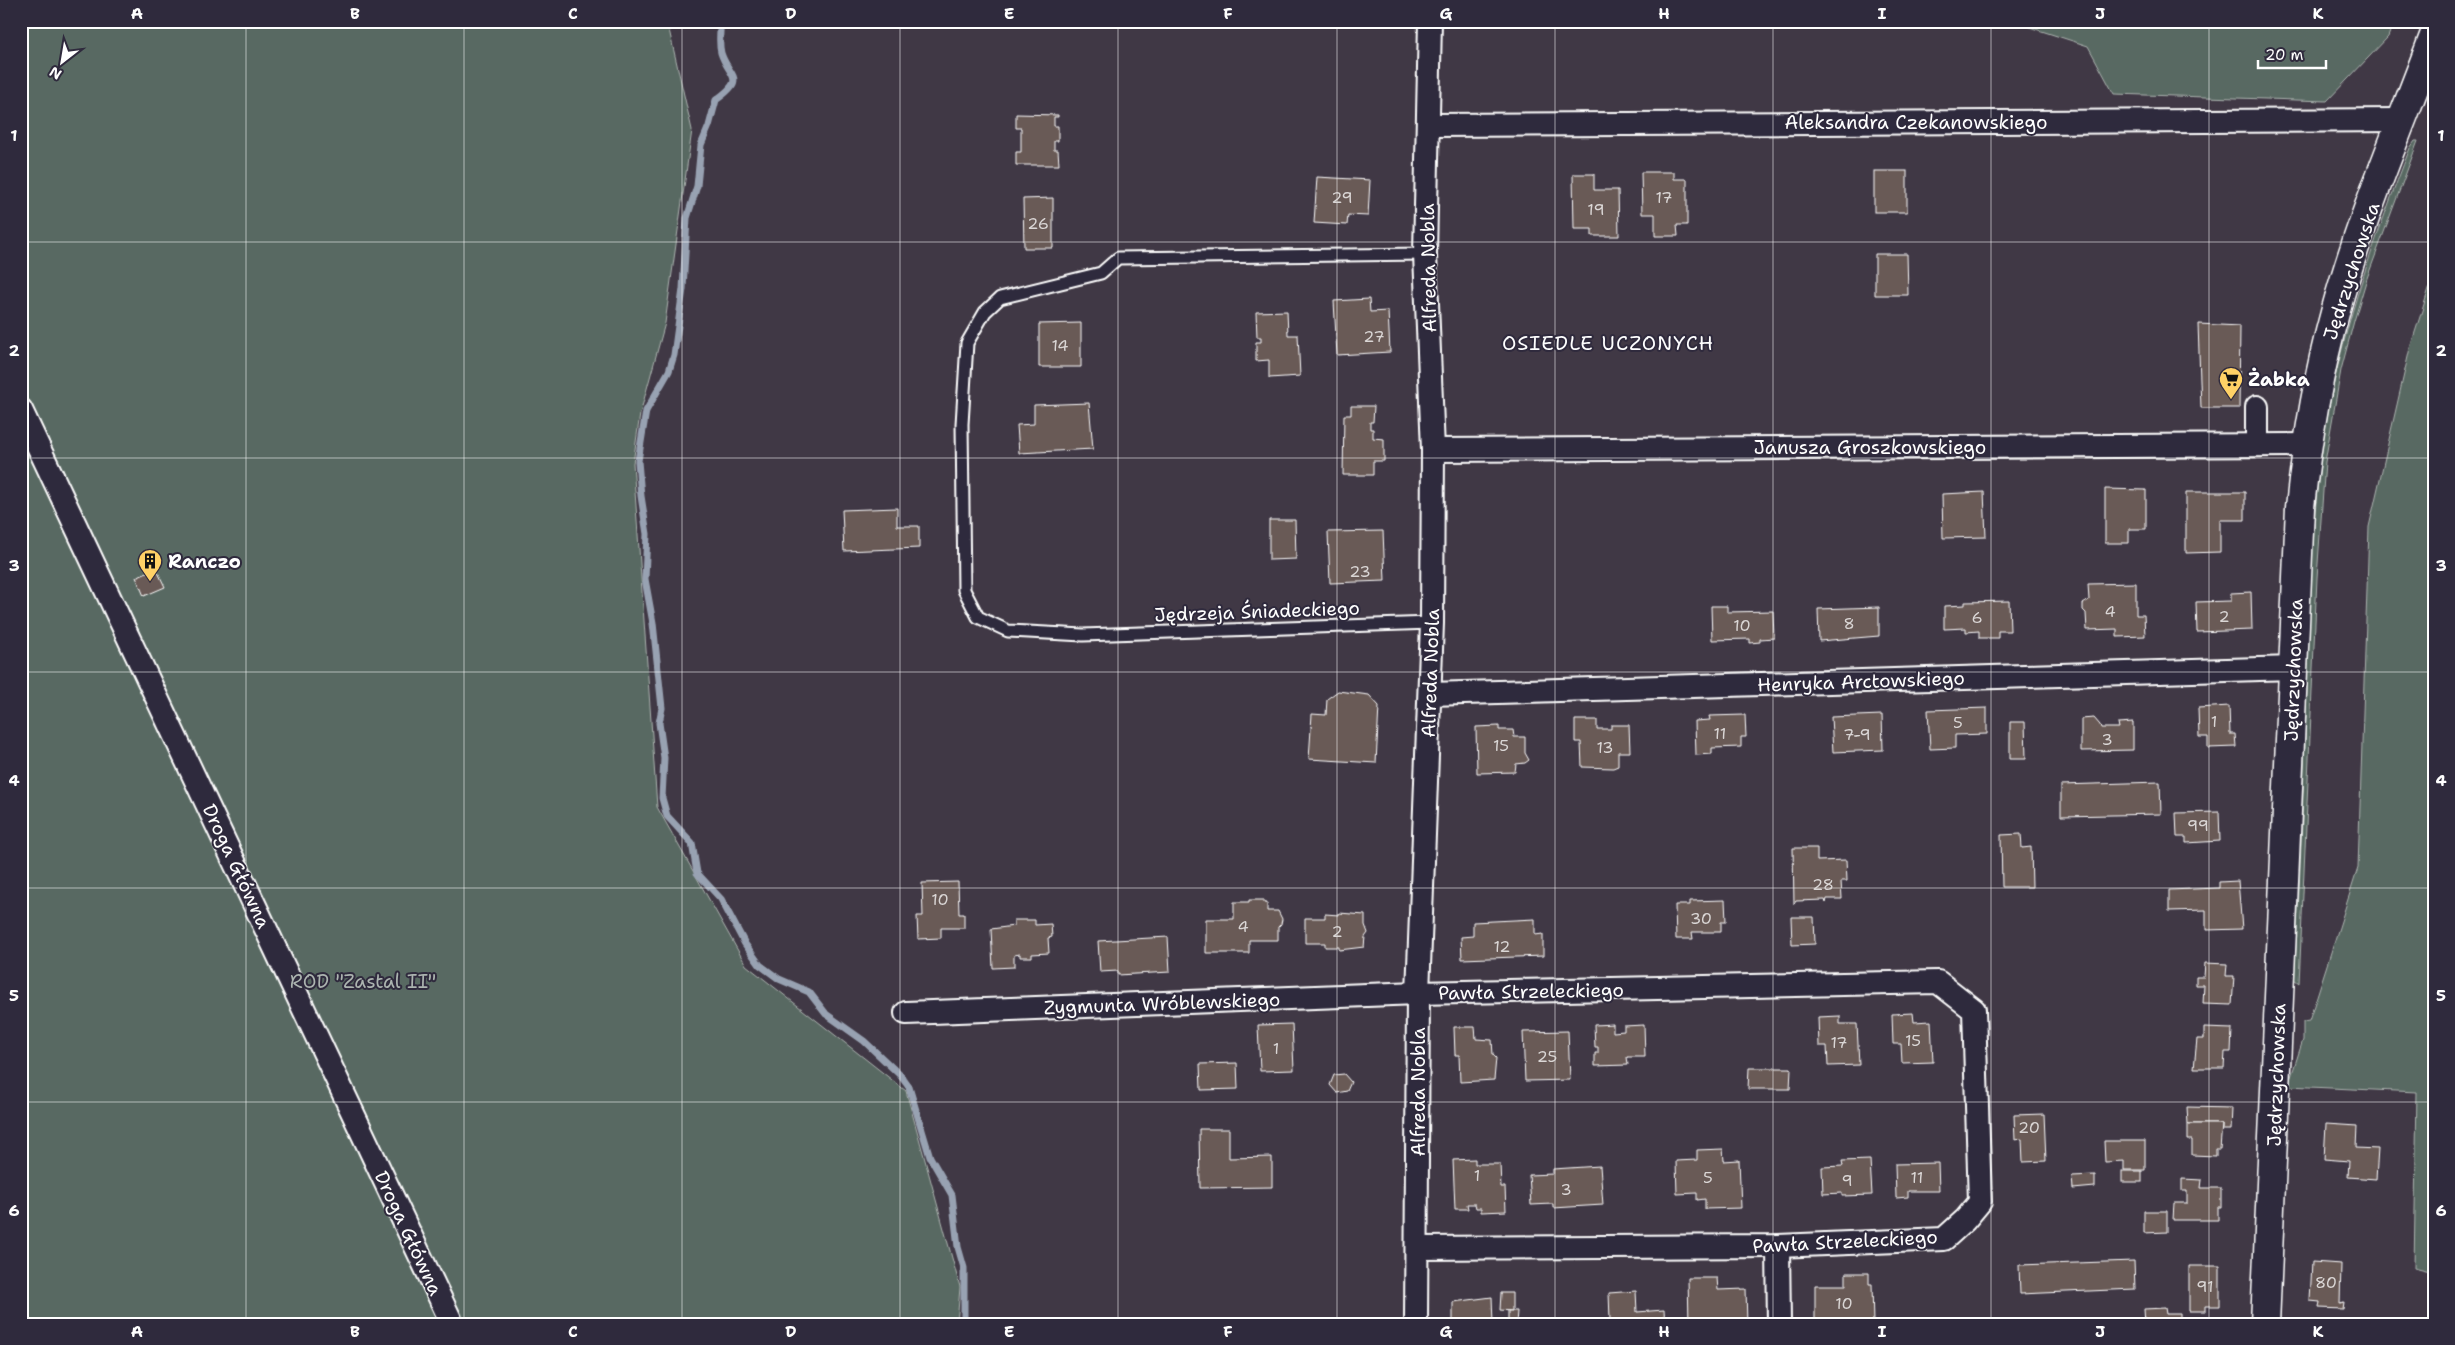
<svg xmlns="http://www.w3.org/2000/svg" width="2455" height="1345" viewBox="0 0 2455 1345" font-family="'Shantell Sans',sans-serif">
<rect width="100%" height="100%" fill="#403845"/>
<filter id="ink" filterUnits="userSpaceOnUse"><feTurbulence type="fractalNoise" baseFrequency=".02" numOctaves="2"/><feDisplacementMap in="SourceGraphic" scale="10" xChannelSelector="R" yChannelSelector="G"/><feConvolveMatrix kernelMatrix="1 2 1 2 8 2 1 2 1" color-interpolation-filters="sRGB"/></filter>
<g filter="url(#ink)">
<g fill="#586962" stroke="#acb4b0">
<polygon points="21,21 667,21 692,130 665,323 640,414 633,463 657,807 746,965 906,1091 960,1287 957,1324 21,1324"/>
<polygon points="2018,21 2394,21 2388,37 2327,101 2114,94 2088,46 2020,24"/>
<path d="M2415,141H2418L2367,278L2354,321L2341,370L2325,462L2317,578L2299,984L2294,980C2301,873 2304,765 2308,657C2311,575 2313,493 2328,412C2345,321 2376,235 2410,148Z"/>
<polygon points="2434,273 2434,1273 2414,1268 2417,1092 2288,1086 2303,1040 2303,1022 2309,1021 2358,868 2369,527 2410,348"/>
</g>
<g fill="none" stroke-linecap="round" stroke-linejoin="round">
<path stroke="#98a2b2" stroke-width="7" d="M720,21C721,32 718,41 721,53C729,78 748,77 716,100L709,126L701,145L697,186L687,218L683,289L674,355L669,371L646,411L638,461L641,496L647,534L645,579L653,623L662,708L659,723L664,758L662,798L667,816L692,843L697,873L721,899L745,944L760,965L779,979L809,992L826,1014L864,1041L900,1075L909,1087L930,1157L952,1195L958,1247L964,1268V1324"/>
</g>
<g fill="#695a57" stroke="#fff">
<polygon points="1016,114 1058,115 1058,117 1054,117 1054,126 1058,126 1058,141 1054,141 1054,150 1058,150 1059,165 1016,165 1016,152 1021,152 1021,128 1016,128"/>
<rect x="1874" y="171" width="33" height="41"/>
<polygon points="1641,172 1674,172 1674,179 1687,179 1687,225 1677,225 1678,236 1655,236 1655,214 1642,214"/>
<polygon points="1573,174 1594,174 1594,190 1618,190 1619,236 1592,236 1592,229 1574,229"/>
<polygon points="1317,177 1370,180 1368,216 1348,215 1347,225 1314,223"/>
<polygon points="1053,198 1053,248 1024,248 1023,199"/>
<polygon points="1875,254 1907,254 1908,295 1875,295"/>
<polygon points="1369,299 1370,312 1388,311 1390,352 1337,355 1334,301"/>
<polygon points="1287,311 1288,335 1298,335 1300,376 1269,378 1269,360 1256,361 1256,342 1261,342 1261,337 1257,337 1256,312"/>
<polygon points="1081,323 1081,367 1039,367 1039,324"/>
<polygon points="2198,324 2240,326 2239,408 2201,408"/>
<polygon points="1089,403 1093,449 1019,453 1017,425 1034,424 1034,405"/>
<polygon points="1351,406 1374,406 1373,422 1370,422 1370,429 1373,429 1373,438 1384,439 1384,461 1373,461 1373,475 1343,475 1344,415 1351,415"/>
<polygon points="2105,489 2146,490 2146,529 2129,529 2129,543 2105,543"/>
<polygon points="1984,492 1986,537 1943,538 1942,494"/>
<polygon points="2186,492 2245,492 2245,520 2220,520 2220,552 2186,553"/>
<polygon points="897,508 897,526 919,526 919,548 844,551 842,510"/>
<polygon points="1269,520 1295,520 1296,559 1269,560"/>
<polygon points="1383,531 1385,581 1330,583 1328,532"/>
<polygon points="156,568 165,587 144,596 136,577"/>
<polygon points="2136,583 2136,615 2144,615 2145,636 2117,637 2117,629 2087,630 2086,613 2083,610 2083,604 2089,600 2088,584"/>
<polygon points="2251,592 2252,630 2197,632 2196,602 2231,601 2231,593"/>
<polygon points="2009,601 2010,631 1998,631 1998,638 1979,638 1979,631 1966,632 1966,628 1944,629 1944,606 1965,605 1965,602"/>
<polygon points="1711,606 1727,606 1727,612 1773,611 1774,638 1760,639 1760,642 1750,643 1750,639 1712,640"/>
<polygon points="1879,607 1879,636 1819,641 1818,609"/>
<polygon points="1338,691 1369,695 1379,706 1376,763 1309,759 1312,714 1326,715 1327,699"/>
<polygon points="2229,706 2230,734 2235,734 2236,747 2208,748 2208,737 2199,737 2198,708"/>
<polygon points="1987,708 1987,734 1955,735 1955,748 1930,749 1928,710"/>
<polygon points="1745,715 1746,737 1741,737 1741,747 1712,748 1712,754 1696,755 1695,721 1710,720 1709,716"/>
<polygon points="1882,715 1883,750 1833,752 1831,717"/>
<polygon points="2094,718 2100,725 2101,728 2119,728 2118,723 2133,722 2133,750 2081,751 2081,719"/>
<polygon points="1575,720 1597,720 1597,729 1611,729 1611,725 1629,725 1630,752 1618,752 1618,766 1613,768 1582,767 1581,742 1575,742"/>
<polygon points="2010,722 2025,722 2026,759 2010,759"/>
<polygon points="1499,726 1499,730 1513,730 1514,737 1525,737 1525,753 1529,760 1525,763 1516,764 1515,772 1477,773 1476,727"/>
<polygon points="2160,782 2161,814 2061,816 2061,785"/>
<polygon points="2219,812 2220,841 2186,843 2186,837 2177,837 2176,813"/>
<polygon points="2021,834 2022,848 2031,847 2032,887 2002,887 2001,835"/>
<polygon points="1793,848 1817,848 1817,861 1846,860 1847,881 1841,881 1842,899 1827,899 1826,903 1825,900 1796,901 1794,904"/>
<polygon points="2238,881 2242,929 2206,930 2206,910 2169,911 2169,890 2219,888 2219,882"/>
<polygon points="958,882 959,914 964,914 964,928 941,928 941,938 918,939 917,916 923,916 922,883"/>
<polygon points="1249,900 1264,900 1264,903 1267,903 1267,911 1278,911 1282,919 1281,924 1278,927 1278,940 1249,940 1249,953 1206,953 1206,919 1234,919 1234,902 1249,902"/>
<polygon points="1725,900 1726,922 1721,922 1721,932 1692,932 1693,939 1676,939 1675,905 1690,905 1690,901"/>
<polygon points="1339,913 1365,915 1365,925 1368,933 1365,937 1364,947 1339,950 1339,947 1325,947 1325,943 1305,943 1305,918 1325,918 1325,914 1339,915"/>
<polygon points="1791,917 1814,917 1815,944 1792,945"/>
<polygon points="1535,919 1535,935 1543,934 1543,956 1462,959 1461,937 1473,936 1473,922"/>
<polygon points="1014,920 1035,920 1035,925 1051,924 1052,937 1048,938 1049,953 1032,954 1032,957 1020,957 1020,954 1014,955 1014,967 993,968 991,929 1014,926"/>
<polygon points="1168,937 1170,972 1118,975 1118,971 1100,972 1098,941"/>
<polygon points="2205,963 2227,964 2226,976 2234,976 2232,1005 2203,1004 2204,985 2196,985 2196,977 2204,977"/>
<polygon points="1913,1013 1914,1022 1931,1021 1933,1062 1902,1063 1901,1044 1893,1044 1892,1014"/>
<polygon points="1840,1016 1840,1024 1857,1024 1859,1065 1828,1066 1827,1046 1819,1046 1818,1017"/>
<polygon points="1292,1024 1294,1070 1260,1071 1258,1025"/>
<polygon points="1613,1024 1613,1032 1624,1031 1624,1026 1644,1025 1645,1057 1627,1057 1628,1065 1595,1066 1595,1053 1598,1053 1598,1047 1595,1047 1594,1025"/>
<polygon points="1454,1027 1475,1027 1476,1039 1492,1040 1493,1055 1496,1058 1494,1080 1460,1082 1459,1055 1455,1055"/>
<polygon points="2204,1028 2232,1029 2231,1052 2225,1052 2224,1068 2194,1068 2197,1039 2204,1039"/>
<polygon points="1568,1031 1570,1080 1525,1081 1523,1032"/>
<polygon points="1237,1063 1238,1089 1201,1090 1200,1064"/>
<polygon points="1749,1068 1791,1068 1790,1089 1748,1089"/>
<polygon points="1344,1074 1351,1082 1347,1091 1337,1093 1330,1085 1334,1075"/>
<polygon points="2187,1107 2232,1108 2231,1130 2222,1130 2222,1124 2188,1124"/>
<polygon points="2044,1114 2046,1161 2023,1162 2022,1139 2015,1140 2014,1115"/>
<polygon points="2188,1124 2222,1124 2220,1149 2216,1149 2216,1156 2192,1155 2192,1140 2188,1140"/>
<polygon points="2326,1124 2357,1126 2356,1148 2378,1149 2376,1179 2348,1177 2349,1161 2324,1159"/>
<polygon points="1199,1129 1229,1129 1229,1158 1272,1157 1272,1187 1200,1188"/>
<polygon points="2104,1141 2145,1141 2145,1170 2124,1170 2124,1161 2105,1162"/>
<polygon points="1723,1149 1724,1161 1739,1160 1741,1208 1705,1209 1705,1199 1697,1200 1697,1193 1677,1194 1676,1161 1697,1160 1697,1150"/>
<polygon points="1475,1159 1475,1164 1500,1164 1501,1187 1505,1187 1506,1211 1481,1212 1481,1208 1476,1208 1475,1204 1467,1204 1468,1209 1455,1209 1453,1160"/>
<polygon points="1870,1160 1872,1195 1842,1196 1842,1193 1823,1194 1822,1167 1843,1166 1842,1161"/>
<polygon points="1938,1163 1939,1191 1908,1191 1908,1197 1896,1198 1895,1164"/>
<polygon points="1600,1166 1603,1205 1553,1208 1553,1204 1531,1205 1529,1175 1553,1174 1553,1169"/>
<rect x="2122" y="1171" width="20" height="11"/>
<polygon points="2095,1175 2095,1187 2073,1189 2072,1176"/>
<polygon points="2182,1179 2202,1180 2201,1188 2221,1188 2221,1207 2218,1207 2218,1220 2173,1220 2174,1203 2187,1203 2187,1191 2182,1191"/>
<polygon points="2144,1211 2167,1211 2167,1232 2144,1233"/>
<polygon points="2134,1261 2135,1289 2020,1294 2019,1265"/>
<polygon points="2312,1262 2341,1264 2340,1303 2344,1302 2343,1309 2319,1308 2320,1302 2310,1301"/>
<polygon points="2189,1266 2220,1266 2220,1306 2205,1306 2205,1311 2189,1311"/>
<polygon points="1846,1273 1869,1273 1869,1284 1872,1284 1873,1324 1815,1322 1815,1285 1846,1285"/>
<polygon points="1688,1278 1717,1278 1718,1290 1746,1289 1747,1324 1689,1324"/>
<polygon points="1636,1291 1637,1312 1664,1310 1665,1324 1613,1324 1612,1320 1610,1320 1609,1293"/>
<polygon points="1501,1293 1512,1293 1512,1311 1500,1310"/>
<polygon points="1492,1297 1493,1324 1453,1324 1453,1302"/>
<polygon points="2165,1308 2166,1314 2180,1314 2180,1324 2145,1324 2144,1309"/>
<polygon points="1508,1311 1517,1311 1516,1324 1508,1324"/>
</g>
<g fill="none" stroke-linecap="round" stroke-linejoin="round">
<g stroke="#fff" stroke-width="15">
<polyline id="service" points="1425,254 1118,258 1101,273 1000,298 985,312 967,343 962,424 964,590 978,617 1008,631 1083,635 1432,623"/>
</g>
<g stroke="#fff" stroke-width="26">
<g id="minor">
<polyline points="1429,125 2403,120"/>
<polyline points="21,410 450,1319 450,1324"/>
<polyline points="2257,445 2257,407"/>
<polyline points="1433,450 2307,445"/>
<polyline points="1430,694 2293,668"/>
<polyline points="906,1013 1418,993 1938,982 1974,1010 1980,1202 1965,1220 1944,1239 1778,1246 1418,1248"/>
<polyline points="1778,1246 1779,1324"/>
<polyline points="1416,1324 1418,993 1432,623 1433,450 1425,254 1430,21"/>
</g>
</g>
<g stroke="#fff" stroke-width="31">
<path id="secondary" d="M2265,1324L2300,507C2307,440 2318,374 2336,309C2361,217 2401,125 2434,36"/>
</g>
<use href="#service" stroke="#2f2a3d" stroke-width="11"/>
<use href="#minor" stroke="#2f2a3d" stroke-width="22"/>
<use href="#secondary" stroke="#2f2a3d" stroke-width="28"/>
</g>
</g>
<path fill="none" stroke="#fff" stroke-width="1" stroke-opacity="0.55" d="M246,21V1324M464,21V1324M682,21V1324M900,21V1324M1118,21V1324M1337,21V1324M1555,21V1324M1773,21V1324M1991,21V1324M2209,21V1324M21,242H2434M21,458H2434M21,672H2434M21,888H2434M21,1102H2434"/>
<defs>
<g id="supermarket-pin" transform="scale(1.25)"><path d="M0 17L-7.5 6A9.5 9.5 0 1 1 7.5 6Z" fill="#ffd166" stroke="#2f2a3d"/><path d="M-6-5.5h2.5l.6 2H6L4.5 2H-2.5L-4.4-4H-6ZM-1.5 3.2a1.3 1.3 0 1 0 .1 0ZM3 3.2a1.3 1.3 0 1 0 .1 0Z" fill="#111"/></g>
<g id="building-pin" transform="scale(1.25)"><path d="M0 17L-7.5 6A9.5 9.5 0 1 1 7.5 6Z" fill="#ffd166" stroke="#2f2a3d"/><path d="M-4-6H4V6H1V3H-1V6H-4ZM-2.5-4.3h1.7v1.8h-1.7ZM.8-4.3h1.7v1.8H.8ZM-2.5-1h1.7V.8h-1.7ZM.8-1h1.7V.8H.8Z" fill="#111"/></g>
</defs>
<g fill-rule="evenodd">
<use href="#supermarket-pin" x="2231" y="379"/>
<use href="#building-pin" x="150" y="561"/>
</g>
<g text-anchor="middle" stroke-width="4" stroke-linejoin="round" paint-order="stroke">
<g font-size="16" fill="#dad6d5">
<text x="1342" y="203">29</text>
<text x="1664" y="203">17</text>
<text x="1596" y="215">19</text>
<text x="1038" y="229">26</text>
<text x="1374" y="342">27</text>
<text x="1060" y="351">14</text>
<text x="1360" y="577">23</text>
<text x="2110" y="617">4</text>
<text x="2224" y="622">2</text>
<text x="1977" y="623">6</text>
<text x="1849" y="629">8</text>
<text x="1742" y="631">10</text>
<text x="2214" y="727">1</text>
<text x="1958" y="728">5</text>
<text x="1720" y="739">11</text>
<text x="1857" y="740">7-9</text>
<text x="2107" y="745">3</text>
<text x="1501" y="751">15</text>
<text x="1605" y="753">13</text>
<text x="2198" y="831">99</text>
<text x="1823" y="890">28</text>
<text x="940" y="905">10</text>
<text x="1701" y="924">30</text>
<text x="1243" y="932">4</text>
<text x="1337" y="937">2</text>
<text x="1502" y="952">12</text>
<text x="1913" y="1046">15</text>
<text x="1839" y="1048">17</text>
<text x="1276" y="1054">1</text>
<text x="1547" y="1062">25</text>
<text x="2029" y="1133">20</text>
<text x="1477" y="1181">1</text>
<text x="1708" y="1183">5</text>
<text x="1917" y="1183">11</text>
<text x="1847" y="1186">9</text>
<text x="1566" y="1195">3</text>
<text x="2326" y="1288">80</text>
<text x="2205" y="1292">91</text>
<text x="1844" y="1309">10</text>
</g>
<g font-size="19" fill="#fff" stroke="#2f2a3d">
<text x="1916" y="129">Aleksandra Czekanowskiego</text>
<text transform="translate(1428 268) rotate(-91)" y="7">Alfreda Nobla</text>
<text transform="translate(2351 271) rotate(-72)" y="7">Jędrzychowska</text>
<text x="1870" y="454">Janusza Groszkowskiego</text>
<text transform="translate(1257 611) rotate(-2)" y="7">Jędrzeja Śniadeckiego</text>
<text transform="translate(2293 670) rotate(-88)" y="7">Jędrzychowska</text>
<text transform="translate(1430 673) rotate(-88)" y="7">Alfreda Nobla</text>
<text transform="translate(1861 681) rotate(-2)" y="7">Henryka Arctowskiego</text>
<text transform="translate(237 866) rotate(65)" y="7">Droga Główna</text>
<text transform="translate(1531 991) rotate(-1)" y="7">Pawła Strzeleckiego</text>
<text transform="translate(1162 1003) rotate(-2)" y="7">Zygmunta Wróblewskiego</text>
<text transform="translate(2276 1075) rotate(-88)" y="7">Jędrzychowska</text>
<text transform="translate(1418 1092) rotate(-90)" y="7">Alfreda Nobla</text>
<text transform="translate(409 1233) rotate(65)" y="7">Droga Główna</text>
<text transform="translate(1845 1241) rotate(-3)" y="7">Pawła Strzeleckiego</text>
</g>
<g font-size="19" font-weight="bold" fill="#fff" stroke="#2f2a3d" text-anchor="start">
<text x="2248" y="386">Żabka</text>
<text x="168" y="568">Ranczo</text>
</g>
<g font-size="19" fill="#acb4b0" stroke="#2f2a3d">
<text x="363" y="988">ROD "Zastal II"</text>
</g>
<g font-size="20" letter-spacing="1" fill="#fff" stroke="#2f2a3d">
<text x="1608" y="350">OSIEDLE UCZONYCH</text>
</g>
</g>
<rect width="2455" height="1345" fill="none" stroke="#2f2a3d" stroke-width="55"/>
<g transform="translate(62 62) rotate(211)" stroke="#2f2a3d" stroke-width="4" paint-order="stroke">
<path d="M0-4L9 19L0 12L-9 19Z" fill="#ffffff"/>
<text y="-8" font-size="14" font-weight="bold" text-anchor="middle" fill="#ffffff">N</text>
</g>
<path d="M2258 60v8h68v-8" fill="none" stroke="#ffffff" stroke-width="2.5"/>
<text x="2265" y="60" font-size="15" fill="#ffffff" stroke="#2f2a3d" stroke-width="4" paint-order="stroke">20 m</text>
<rect x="28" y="28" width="2400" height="1290" fill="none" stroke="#fff" stroke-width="2"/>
<g font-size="16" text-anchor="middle" font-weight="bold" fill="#fff">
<text x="137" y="19">A</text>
<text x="355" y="19">B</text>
<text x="573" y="19">C</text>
<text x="791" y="19">D</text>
<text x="1009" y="19">E</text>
<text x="1228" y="19">F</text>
<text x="1446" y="19">G</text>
<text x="1664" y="19">H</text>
<text x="1882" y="19">I</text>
<text x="2100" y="19">J</text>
<text x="2318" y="19">K</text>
<text x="14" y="141">1</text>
<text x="2441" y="141">1</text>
<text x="14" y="356">2</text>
<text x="2441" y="356">2</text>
<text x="14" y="571">3</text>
<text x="2441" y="571">3</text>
<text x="14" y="786">4</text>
<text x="2441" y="786">4</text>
<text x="14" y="1001">5</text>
<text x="2441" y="1001">5</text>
<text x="14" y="1216">6</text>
<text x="2441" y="1216">6</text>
<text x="137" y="1337">A</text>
<text x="355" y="1337">B</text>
<text x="573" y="1337">C</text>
<text x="791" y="1337">D</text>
<text x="1009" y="1337">E</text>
<text x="1228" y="1337">F</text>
<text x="1446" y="1337">G</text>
<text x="1664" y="1337">H</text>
<text x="1882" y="1337">I</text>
<text x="2100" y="1337">J</text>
<text x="2318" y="1337">K</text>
</g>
</svg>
